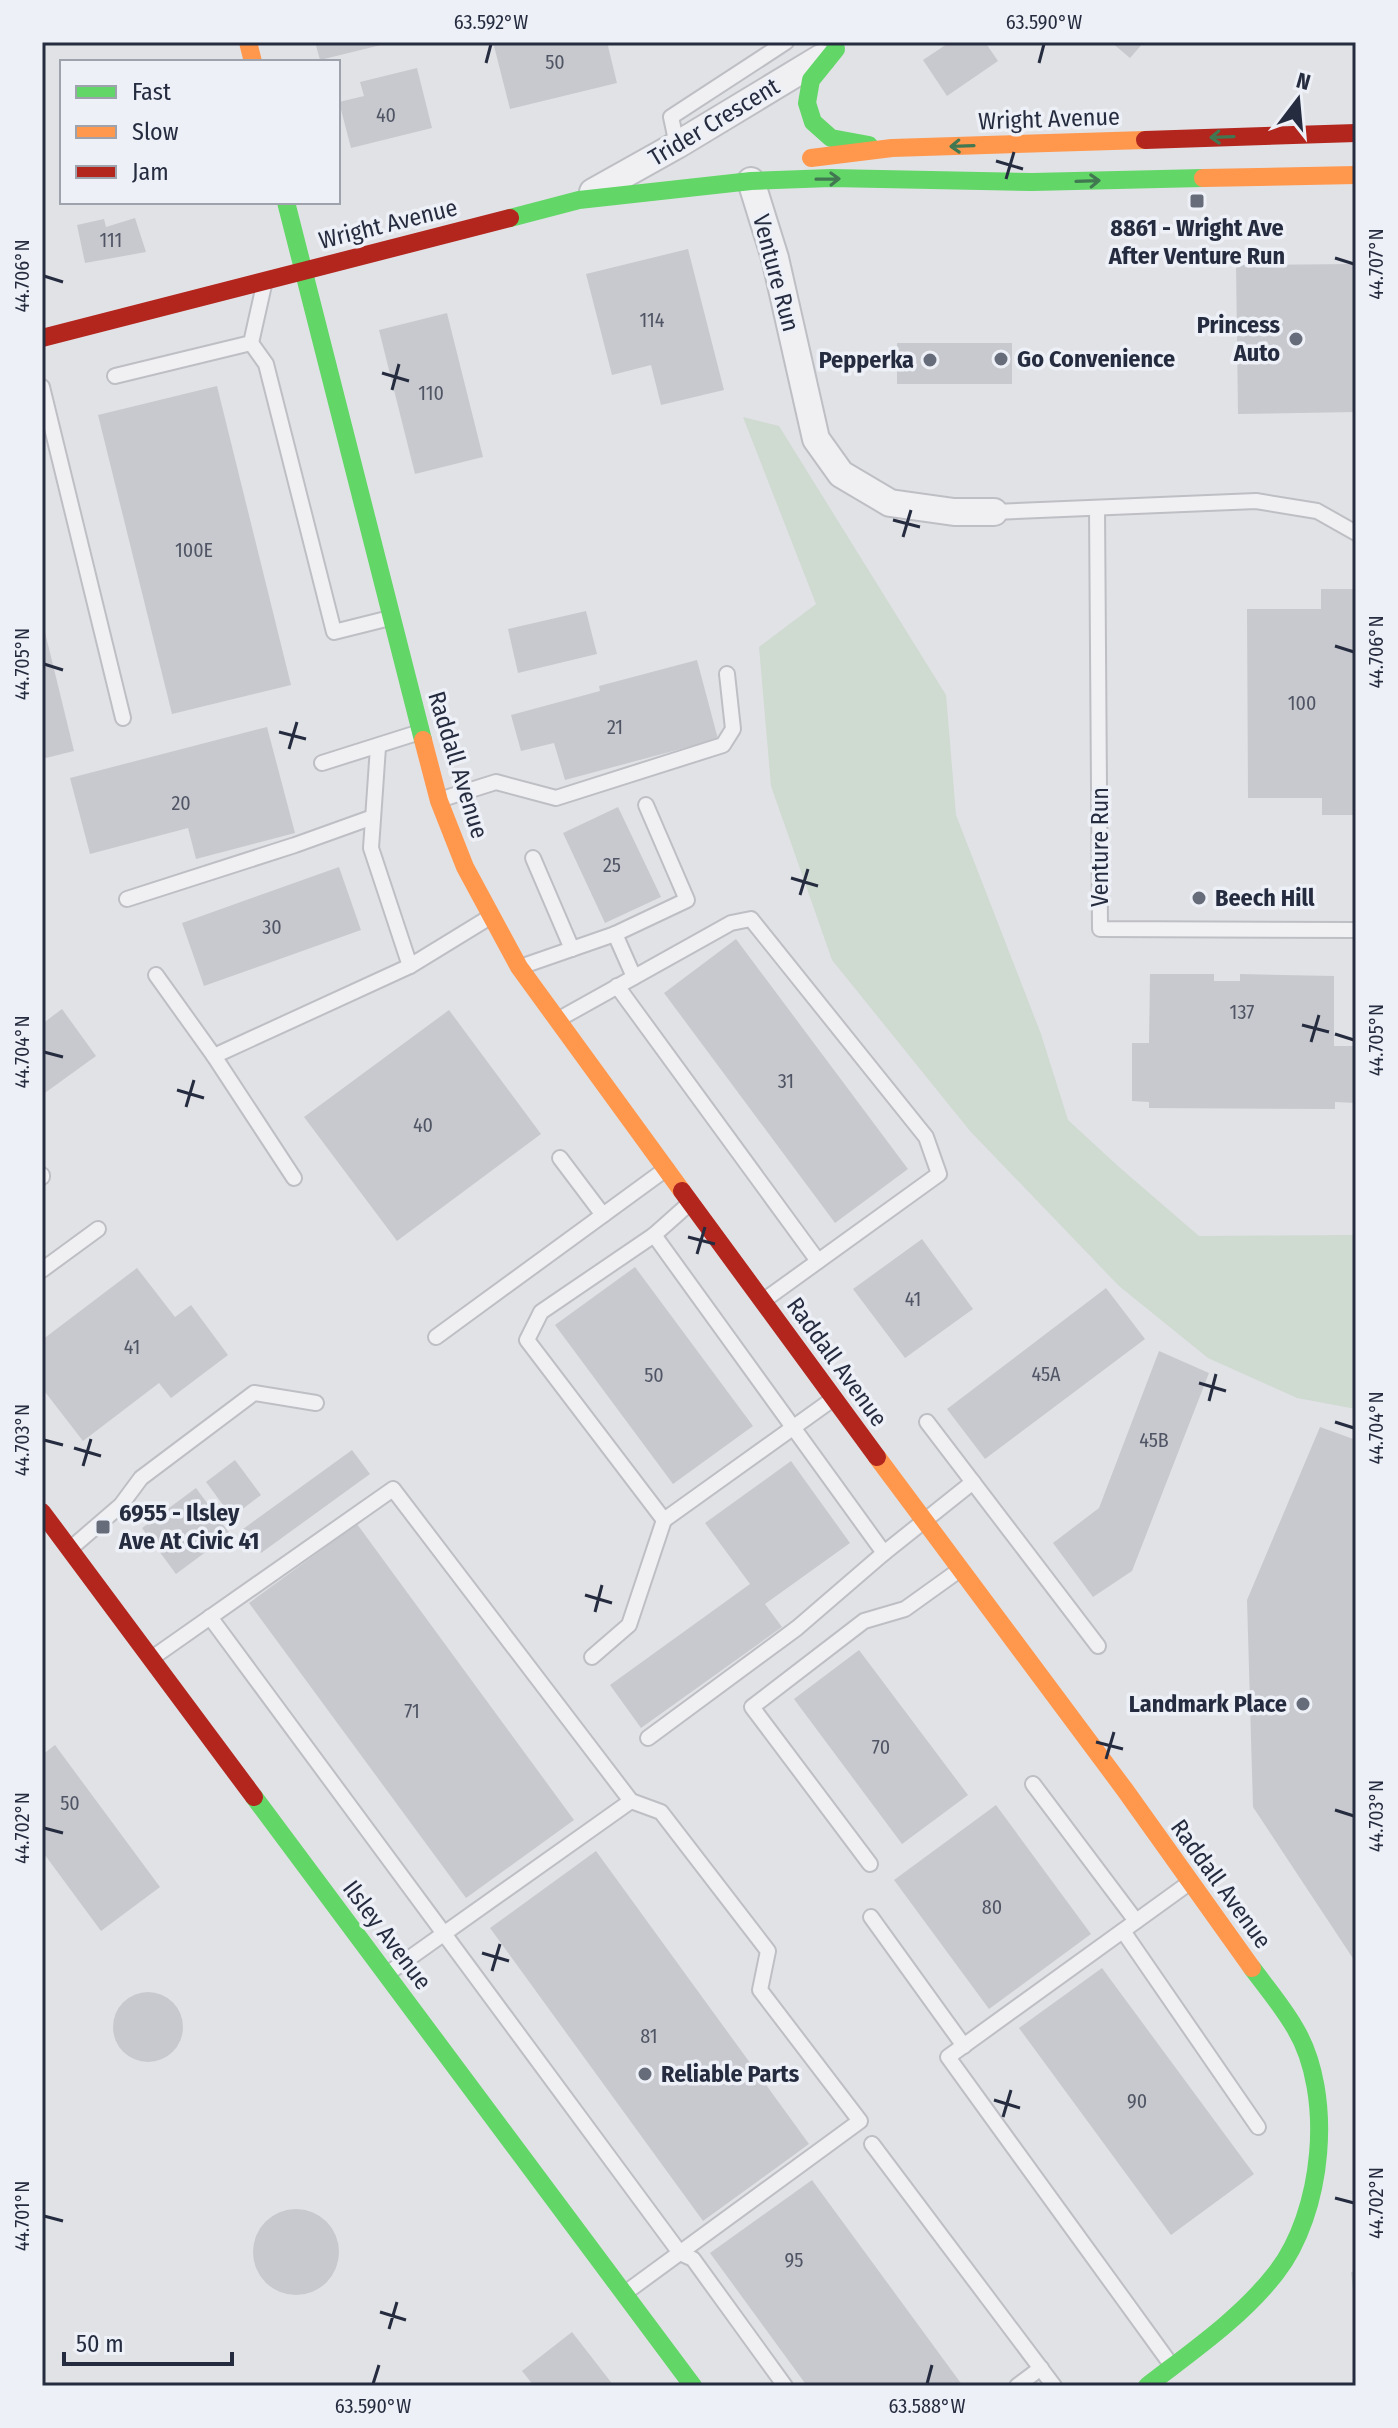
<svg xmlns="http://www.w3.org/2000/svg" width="1398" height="2428" viewBox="0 0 1398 2428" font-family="'Fira Sans Condensed',sans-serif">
<rect width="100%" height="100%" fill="#e1e2e6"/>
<polygon fill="#cfdad1" points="743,417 779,426 946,695 956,815 1041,1034 1068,1120 1119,1167 1199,1236 1356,1235 1356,1409 1297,1398 1208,1358 1119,1286 970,1131 832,960 771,786 759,647 816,604"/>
<g fill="#c8c9ce">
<polygon points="315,42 380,42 381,45 320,60"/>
<polygon points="493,42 607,42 617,83 510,109"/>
<polygon points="950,42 985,42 998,61 947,96 923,60"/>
<polygon points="1111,42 1144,42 1130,58"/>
<polygon points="417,68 432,128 351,148 339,102 364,96 360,82"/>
<polygon points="135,218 146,252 85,263 77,225 104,219 106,227"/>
<polygon points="688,249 724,390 661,405 651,365 612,375 586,274"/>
<polygon points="1356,264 1356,412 1238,414 1236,265"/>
<polygon points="447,313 483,457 415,474 379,330"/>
<rect x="897" y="343" width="115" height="41"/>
<polygon points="217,386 291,685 172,714 98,415"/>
<polygon points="1321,589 1356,589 1356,815 1322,815 1322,798 1248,798 1247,609 1321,609"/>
<polygon points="586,611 597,654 518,673 508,629"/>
<polygon points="43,624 74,751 42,759 42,625"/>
<polygon points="697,660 718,739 565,780 554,743 521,751 511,715 600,691 599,686"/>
<polygon points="267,727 295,833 196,859 188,828 90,854 70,778"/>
<polygon points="618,807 661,897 605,923 563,833"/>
<polygon points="339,867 361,930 204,986 182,923"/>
<polygon points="736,939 908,1169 835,1223 664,993"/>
<polygon points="1150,974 1214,974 1214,981 1240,981 1240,974 1334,976 1334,1046 1355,1046 1355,1103 1335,1102 1335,1109 1149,1108 1149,1102 1132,1101 1132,1043 1149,1043"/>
<polygon points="62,1009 96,1056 42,1095 42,1024"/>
<polygon points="449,1010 541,1134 397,1241 304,1117"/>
<polygon points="922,1239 973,1309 905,1358 853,1289"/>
<polygon points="635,1267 753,1426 673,1484 555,1325"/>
<polygon points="137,1268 175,1317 191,1305 228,1355 171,1398 159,1383 83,1441 42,1388 42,1340"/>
<polygon points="1106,1288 1145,1339 985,1459 947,1409"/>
<polygon points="1159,1351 1209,1373 1132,1571 1093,1597 1053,1543 1099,1508"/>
<polygon points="1320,1427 1356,1440 1356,1963 1253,1807 1247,1600"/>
<polygon points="352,1450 370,1474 261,1553 243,1529"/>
<polygon points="235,1460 261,1495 232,1517 206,1482"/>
<polygon points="791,1461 850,1543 765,1604 782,1627 641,1728 610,1685 750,1584 705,1523"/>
<polygon points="196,1488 230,1534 176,1574 142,1528"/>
<polygon points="357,1524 574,1820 466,1898 249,1603"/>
<polygon points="859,1650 968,1795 902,1844 794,1699"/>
<polygon points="55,1745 160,1887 101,1931 42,1851 42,1755"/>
<polygon points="996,1805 1091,1934 989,2009 894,1880"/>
<polygon points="596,1851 809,2144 703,2221 490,1928"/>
<polygon points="1102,1968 1254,2174 1171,2235 1019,2028"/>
<circle cx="148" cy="2027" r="35"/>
<polygon points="812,2180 963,2386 807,2386 710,2253"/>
<circle cx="296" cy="2252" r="43"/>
<polygon points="1356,2271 1356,2297 1354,2297 1351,2272"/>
<polygon points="572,2332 614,2386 534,2386 522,2371"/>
</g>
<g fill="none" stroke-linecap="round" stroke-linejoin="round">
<g stroke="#bebfc4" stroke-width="18">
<g id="lane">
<polyline points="677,145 671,117 786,42"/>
<polyline points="251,343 266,364 334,632 390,618"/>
<polyline points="115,376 251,343 264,285"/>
<polyline points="42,387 123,718"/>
<polyline points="1097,508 1100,929 1356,930"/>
<polyline points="994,512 1256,501 1317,511 1356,533"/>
<polyline points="378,747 371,848 410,966"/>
<polyline points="322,763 420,732"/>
<polyline points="439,800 496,782 556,798 723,745 733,729 727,674"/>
<polyline points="533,858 572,949"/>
<polyline points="127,899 295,845 373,817"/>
<polyline points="615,934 634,977"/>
<polyline points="520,967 615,934 687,900 646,805"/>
<polyline points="156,975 214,1056 294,1178"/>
<polyline points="617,986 818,1261"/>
<polyline points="559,1019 731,923 751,919 926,1137 939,1174 763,1301"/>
<polyline points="214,1056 410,966 490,917"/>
<polyline points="560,1158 603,1215"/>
<polyline points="42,1175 42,1177"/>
<polyline points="654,1235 884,1553"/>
<polyline points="42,1270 98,1229"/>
<polyline points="436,1337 666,1169"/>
<polyline points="927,1422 1098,1646"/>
<polyline points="664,1520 833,1399"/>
<polyline points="70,1549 121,1505 141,1478 254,1393 316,1403"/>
<polyline points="210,1617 680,2253 693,2259 785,2386"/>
<polyline points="592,1657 629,1625 664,1520 527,1340 541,1312 654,1235 690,1203"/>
<polyline points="152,1658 393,1489 631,1801 661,1812 768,1951 760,1990 860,2121 625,2293"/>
<polyline points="648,1738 797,1628 884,1553 973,1482"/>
<polyline points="1033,1784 1136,1921"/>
<polyline points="870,1864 752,1707 864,1621 905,1609 958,1571"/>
<polyline points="871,1917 964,2046"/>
<polyline points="1123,1931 1258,2127"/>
<polyline points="387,1974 631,1801"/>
<polyline points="872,2144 1054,2386"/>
<polyline points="1172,2366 948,2057 1189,1883"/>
<polyline points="1017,2386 1041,2368"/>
</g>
</g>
<g stroke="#bebfc4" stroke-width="30">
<g id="street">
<polyline points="751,181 775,258 816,439 841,474 890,503 954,512 994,512"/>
<polyline points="593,192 677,145 821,58"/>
</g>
</g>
<use href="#lane" stroke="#f0f0f3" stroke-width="14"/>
<use href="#street" stroke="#f0f0f3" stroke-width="26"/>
<g stroke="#63d668" stroke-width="18">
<polyline points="836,49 811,80 807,103 813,122 831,138 869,145"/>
<polyline points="286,202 423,740"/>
<polyline points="510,218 579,200 751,181 831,178 1032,182 1203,178"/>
<polyline points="254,1797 693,2386"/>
<path d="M1147,2386C1191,2352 1241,2318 1276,2273C1323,2213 1335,2095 1295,2028C1283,2007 1267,1988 1252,1968"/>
</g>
<g stroke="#ff974d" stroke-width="18">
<polyline points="248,42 253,62"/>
<polyline points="811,158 892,148 1145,140"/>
<polyline points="1203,178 1356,175"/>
<polyline points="423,740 439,801 465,867 519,967 682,1191"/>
<polyline points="877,1457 1125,1790 1252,1968"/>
</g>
<g stroke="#b3261e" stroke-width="18">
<polyline points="1145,140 1356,133"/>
<polyline points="42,338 510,218"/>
<polyline points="682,1191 877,1457"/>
<polyline points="42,1512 254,1797"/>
</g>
</g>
<defs><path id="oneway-shaft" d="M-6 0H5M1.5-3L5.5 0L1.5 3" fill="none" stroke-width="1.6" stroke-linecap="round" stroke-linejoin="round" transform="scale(2)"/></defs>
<g stroke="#417852">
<use href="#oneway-shaft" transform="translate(1222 137) rotate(178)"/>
<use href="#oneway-shaft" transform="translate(962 146) rotate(178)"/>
<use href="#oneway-shaft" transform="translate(828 179) rotate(-1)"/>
<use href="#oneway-shaft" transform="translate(1088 181) rotate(-2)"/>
</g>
<path fill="none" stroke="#262c40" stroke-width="3" d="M486,63L491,44M1039,63L1044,44M996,161L1023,169M1006,179L1014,152M1335,258L1354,264M44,276L63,282M382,373L409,381M392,390L399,364M893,520L920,527M903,537L911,510M1335,646L1354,652M44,664L63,670M279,732L306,739M289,749L297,722M791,878L818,886M800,895L808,869M1302,1025L1329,1032M1335,1034L1354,1040M1311,1042L1319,1015M44,1052L63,1057M177,1090L204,1098M186,1107L194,1080M688,1237L715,1244M697,1254L705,1227M1199,1383L1226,1391M1209,1401L1216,1374M1335,1422L1354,1428M44,1440L63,1445M74,1448L101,1456M83,1466L91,1439M585,1595L612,1603M595,1612L602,1585M1096,1742L1123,1749M1106,1759L1114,1732M1335,1810L1354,1816M44,1828L63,1833M482,1953L509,1961M492,1971L500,1944M994,2100L1020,2108M1003,2117L1011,2090M1335,2198L1354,2203M44,2216L63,2221M380,2312L406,2320M389,2329L397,2302M373,2384L379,2365M927,2384L932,2365"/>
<g fill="#676c7a" stroke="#edf0f6" stroke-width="3">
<rect x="1189" y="193" width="16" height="16" rx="4"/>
<circle cx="1296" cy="339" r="8"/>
<circle cx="1001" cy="359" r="8"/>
<circle cx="930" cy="360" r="8"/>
<circle cx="1199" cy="898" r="8"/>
<rect x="95" y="1519" width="16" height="16" rx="4"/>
<circle cx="1303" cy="1704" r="8"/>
<circle cx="645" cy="2074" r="8"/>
</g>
<g text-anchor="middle" stroke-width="7" stroke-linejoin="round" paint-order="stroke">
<g font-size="20" fill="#505565">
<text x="555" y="69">50</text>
<text x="386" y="122">40</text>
<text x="111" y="247">111</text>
<text x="652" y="327">114</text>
<text x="431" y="400">110</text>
<text x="194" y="557">100E</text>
<text x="1302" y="710">100</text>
<text x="615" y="734">21</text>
<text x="181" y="810">20</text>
<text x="612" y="872">25</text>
<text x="272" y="934">30</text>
<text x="1242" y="1019">137</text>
<text x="786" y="1088">31</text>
<text x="423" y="1132">40</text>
<text x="913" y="1306">41</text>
<text x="132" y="1354">41</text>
<text x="1046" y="1381">45A</text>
<text x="654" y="1382">50</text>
<text x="1154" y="1447">45B</text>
<text x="412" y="1718">71</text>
<text x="881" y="1754">70</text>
<text x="70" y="1810">50</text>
<text x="992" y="1914">80</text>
<text x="649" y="2043">81</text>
<text x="1137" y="2108">90</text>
<text x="794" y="2267">95</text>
</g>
<g font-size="24" fill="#262c40" stroke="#edf0f6">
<text transform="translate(1049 119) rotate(-2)" y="8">Wright Avenue</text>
<text transform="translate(714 122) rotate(-31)" y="8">Trider Crescent</text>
<text transform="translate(388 224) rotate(-14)" y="8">Wright Avenue</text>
<text transform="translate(776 273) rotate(75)" y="8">Venture Run</text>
<text transform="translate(458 765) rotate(73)" y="8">Raddall Avenue</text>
<text transform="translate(1100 847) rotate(-90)" y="8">Venture Run</text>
<text transform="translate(837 1362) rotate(54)" y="8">Raddall Avenue</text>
<text transform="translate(1221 1884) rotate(54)" y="8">Raddall Avenue</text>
<text transform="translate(387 1935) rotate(53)" y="8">Ilsley Avenue</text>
</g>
<g font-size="24" font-weight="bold" fill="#262c40" stroke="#edf0f6" text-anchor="start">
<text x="1197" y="236" text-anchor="middle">8861 - Wright Ave<tspan x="1197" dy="28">After Venture Run</tspan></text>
<text x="1280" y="333" text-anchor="end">Princess<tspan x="1280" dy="28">Auto</tspan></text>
<text x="1017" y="367">Go Convenience</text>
<text x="914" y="368" text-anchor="end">Pepperka</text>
<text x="1215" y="906">Beech Hill</text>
<text x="119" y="1521">6955 - Ilsley<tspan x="119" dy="28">Ave At Civic 41</tspan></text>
<text x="1287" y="1712" text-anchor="end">Landmark Place</text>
<text x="661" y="2082">Reliable Parts</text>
</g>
</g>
<rect width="1398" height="2428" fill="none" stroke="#edf0f6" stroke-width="88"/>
<rect x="60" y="60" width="280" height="144" fill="#edf0f6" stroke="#9da2ad" stroke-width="2"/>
<rect x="76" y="86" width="40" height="12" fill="#63d668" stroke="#9da2ad" stroke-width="2"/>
<text x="132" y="100" font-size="24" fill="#262c40">Fast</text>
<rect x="76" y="126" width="40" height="12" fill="#ff974d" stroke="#9da2ad" stroke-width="2"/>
<text x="132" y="140" font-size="24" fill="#262c40">Slow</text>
<rect x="76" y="166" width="40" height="12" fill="#b3261e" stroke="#9da2ad" stroke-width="2"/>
<text x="132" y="180" font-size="24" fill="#262c40">Jam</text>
<g transform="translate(1298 100) rotate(16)" stroke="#edf0f6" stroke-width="6" paint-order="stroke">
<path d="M0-6L14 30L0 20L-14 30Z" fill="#262c40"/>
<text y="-12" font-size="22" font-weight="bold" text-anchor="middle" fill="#262c40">N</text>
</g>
<path d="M64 2352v12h168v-12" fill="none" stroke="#262c40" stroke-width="4"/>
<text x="76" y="2352" font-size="24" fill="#262c40" stroke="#edf0f6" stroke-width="6" paint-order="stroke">50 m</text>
<rect x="44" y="44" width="1310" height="2340" fill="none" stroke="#262c40" stroke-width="3"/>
<g font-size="20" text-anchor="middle" fill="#262c40">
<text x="491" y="29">63.592°W</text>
<text x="1044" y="29">63.590°W</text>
<text transform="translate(1376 264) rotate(-90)" y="7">44.707°N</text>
<text transform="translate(22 276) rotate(-90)" y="7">44.706°N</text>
<text transform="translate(1376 652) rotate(-90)" y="7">44.706°N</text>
<text transform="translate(22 664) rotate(-90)" y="7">44.705°N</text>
<text transform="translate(1376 1040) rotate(-90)" y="7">44.705°N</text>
<text transform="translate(22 1052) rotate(-90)" y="7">44.704°N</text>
<text transform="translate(1376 1428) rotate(-90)" y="7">44.704°N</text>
<text transform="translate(22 1440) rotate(-90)" y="7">44.703°N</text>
<text transform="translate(1376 1816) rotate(-90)" y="7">44.703°N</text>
<text transform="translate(22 1828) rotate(-90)" y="7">44.702°N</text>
<text transform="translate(1376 2203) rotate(-90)" y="7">44.702°N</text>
<text transform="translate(22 2216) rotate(-90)" y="7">44.701°N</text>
<text x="373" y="2413">63.590°W</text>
<text x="927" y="2413">63.588°W</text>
</g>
</svg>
